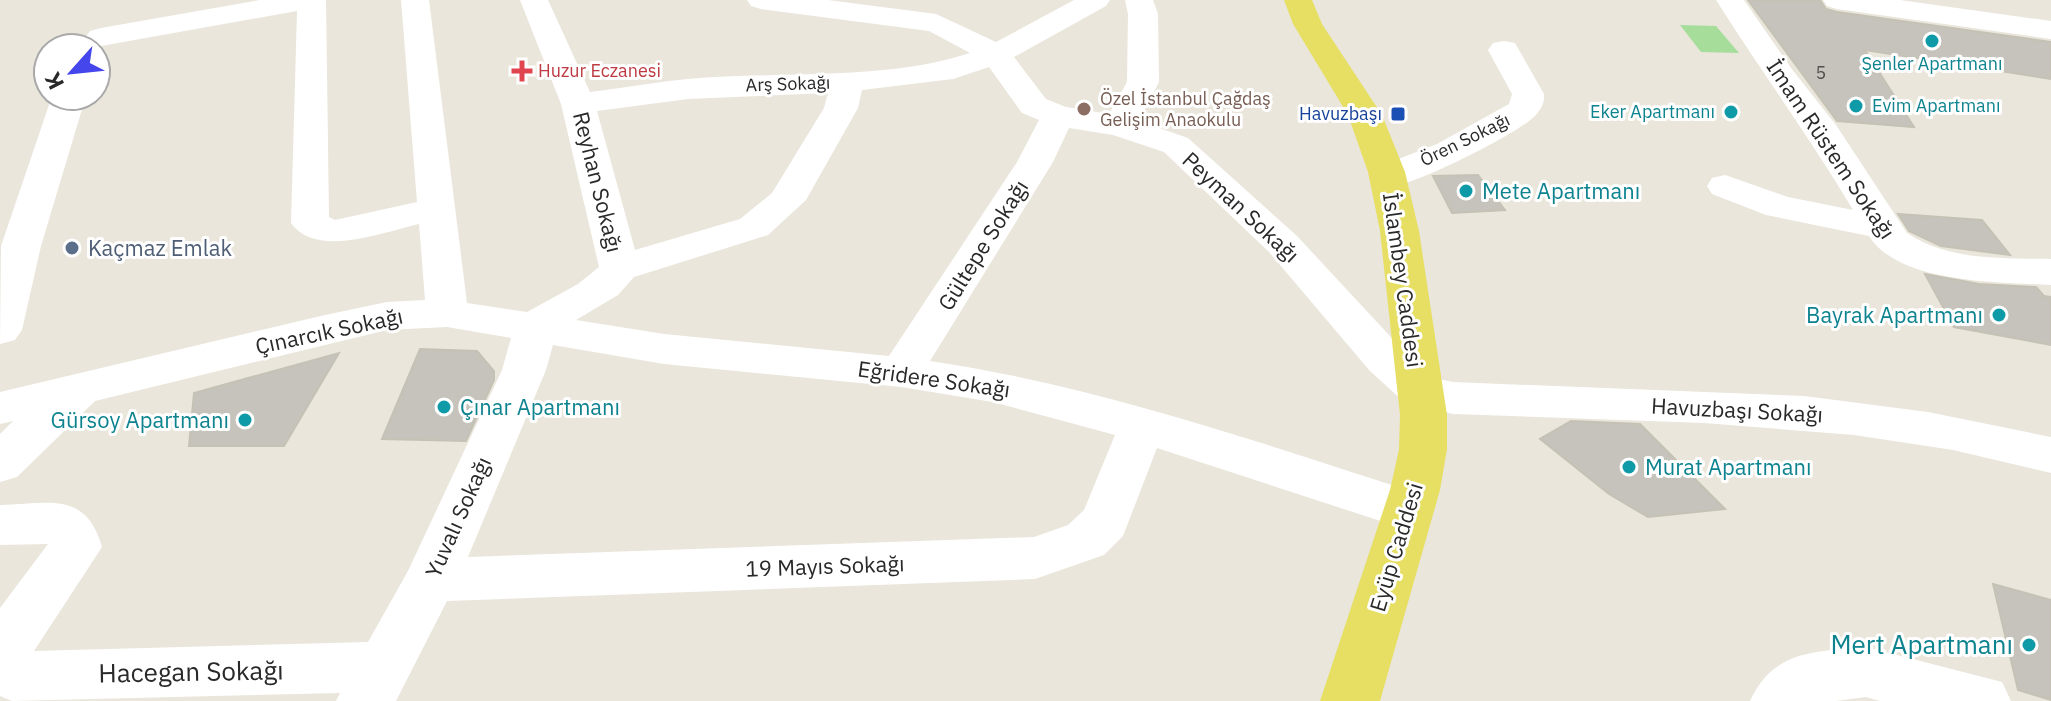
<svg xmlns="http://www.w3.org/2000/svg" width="2051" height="701" viewBox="0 0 2051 701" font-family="'IBM Plex Sans',sans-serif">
<rect width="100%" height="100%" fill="#eae6db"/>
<polygon fill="#a6dd9b" points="1680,25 1716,26 1739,53 1701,52"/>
<g fill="#c5c3bb" stroke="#c5c2b5" stroke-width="2">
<polygon points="1748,0 1820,0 1826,9 1837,12 2051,42 2051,79 1865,50 1914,127 1837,121"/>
<polygon points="1478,175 1505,210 1452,213 1433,176"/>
<polygon points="1898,214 1982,220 2010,255 1941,246 1909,231"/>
<polygon points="1925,274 1979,284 2036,287 2044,296 2051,297 2051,345 1954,327"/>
<polygon points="420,349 477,351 494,371 494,380 466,441 382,439"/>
<polygon points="339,353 284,446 189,446 194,393"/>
<polygon points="1571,421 1640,424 1725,509 1648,517 1609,494 1540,439"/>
<polygon points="1993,584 2051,600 2051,700 2018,690"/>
</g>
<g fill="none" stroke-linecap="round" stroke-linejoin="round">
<g fill="#fff" fill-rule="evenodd">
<path d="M260,0H326L329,217L335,220L417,202L401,0H429L467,303L527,312L578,284L599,267L561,104L520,0H548L590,92C622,88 655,82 688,79C776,71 886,81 970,53L929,31L761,9L751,6L747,0H828L936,14L996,42L1074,0H1110L1106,6L1014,57L1046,99L1066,107L1109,114L1127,82L1128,14L1125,0H1153L1158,14L1159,82L1139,121L1188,138L1297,236L1402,349L1434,378L1453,382L1804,396L1928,412L2051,437V473L1953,450L1854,435L1704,423L1453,414L1404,402L1370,371L1269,252L1164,152L1113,135L1069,128L1053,162L930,361C1099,386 1264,444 1426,496L1433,510L1426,524L1408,530L1157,448L1123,536L1104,555L1035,579L447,601L396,701H336L340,693L12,701L0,696V608L48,544L0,545V505C48,504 86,490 102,547L34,651L368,642L408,571L502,370L511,338L447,327L387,330L95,401L17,477L0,482V434L13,421L0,424V392L325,315L387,302L425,300L419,224C383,232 316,259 291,223L297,11L101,46L90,43L86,37L90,31L101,28ZM989,67L1022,113L1039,120L1017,162L889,356L664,334L576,320L618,295L634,277L768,235L806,200L858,108L862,90L953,79ZM828,93L824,108L772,193L740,219L635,250L597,111L688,99ZM553,345L664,364L901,387L993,402L1115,435L1084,510L1068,525L1034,537L468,557L546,370Z"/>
<path d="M1716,0H1744L1791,68L1836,125L1907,233C1948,261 2003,258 2051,259V285C2000,282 1899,284 1869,236L1766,215L1712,194L1707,186L1712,178L1725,175L1788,197L1853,210C1810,138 1761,71 1716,0Z"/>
<polygon points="1823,0 1900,0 2051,21 2051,39 1837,9 1827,6"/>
<path d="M1504,41L1515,43L1544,94C1545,103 1541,109 1535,116C1517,134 1412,187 1387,187C1383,187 1379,185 1375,184L1370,176L1375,168L1437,144L1509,104L1512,94L1488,50L1493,43Z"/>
<polygon points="52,96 86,96 41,246 22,330 15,340 0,344 1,246"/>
<path d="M1866,647L2002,682L2011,701H1880L1866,697L1836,701H1750C1774,649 1816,652 1866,647Z"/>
</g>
<polygon fill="#e6df64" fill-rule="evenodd" points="1284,0 1312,0 1322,24 1382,115 1405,172 1419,231 1447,415 1447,449 1440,490 1380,701 1320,701 1390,490 1399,449 1400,415 1380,231 1368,172 1348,115 1293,24"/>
</g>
<g fill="#0f9aa8" stroke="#fff" stroke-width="3">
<circle cx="1932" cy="41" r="8"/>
<circle cx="1856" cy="106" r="8"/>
<circle cx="1731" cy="112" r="8"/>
<circle cx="1466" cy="191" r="8"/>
<circle cx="1999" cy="315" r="8"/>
<circle cx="444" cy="407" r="8"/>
<circle cx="245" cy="420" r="8"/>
<circle cx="1629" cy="467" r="8"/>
<circle cx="2029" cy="645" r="8"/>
</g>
<path fill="#e0444e" stroke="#fff" stroke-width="3" d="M518 59h8v8h8v8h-8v8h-8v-8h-8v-8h8z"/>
<circle fill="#8d6e63" stroke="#fff" stroke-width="3" cx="1084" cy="109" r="8"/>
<rect fill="#1a4fb4" stroke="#fff" stroke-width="3" x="1390" y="106" width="16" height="16" rx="4"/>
<circle fill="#5c6f8a" stroke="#fff" stroke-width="3" cx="72" cy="248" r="8"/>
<g text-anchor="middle" stroke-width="6" stroke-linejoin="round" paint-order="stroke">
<g font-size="18" fill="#0d838f" stroke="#fff">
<text x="1932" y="70">Şenler Apartmanı</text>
<text x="1872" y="112" text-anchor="start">Evim Apartmanı</text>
<text x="1715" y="118" text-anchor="end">Eker Apartmanı</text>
</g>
<g font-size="18" fill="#be3a42" stroke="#fff" text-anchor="start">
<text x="538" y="77">Huzur Eczanesi</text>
</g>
<g font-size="18" fill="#50504e">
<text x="1821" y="79">5</text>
</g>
<g font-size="18" fill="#292929" stroke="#fff">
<text transform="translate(788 84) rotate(-2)" y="6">Arş Sokağı</text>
<text transform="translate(1465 140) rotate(-26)" y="6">Ören Sokağı</text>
</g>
<g font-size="18" fill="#785e54" stroke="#fff" text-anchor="start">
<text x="1100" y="105">Özel İstanbul Çağdaş<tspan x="1100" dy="21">Gelişim Anaokulu</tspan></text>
</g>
<g font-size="18" fill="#164399" stroke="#fff" text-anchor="end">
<text x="1382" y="120">Havuzbaşı</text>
</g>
<g font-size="22" fill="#292929" stroke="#fff">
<text transform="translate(1831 149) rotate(56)" y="8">İmam Rüstem Sokağı</text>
<text transform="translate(598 182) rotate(76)" y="8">Reyhan Sokağı</text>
<text transform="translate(1241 207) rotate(43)" y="8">Peyman Sokağı</text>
<text transform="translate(983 245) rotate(-58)" y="8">Gültepe Sokağı</text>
<text transform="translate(1403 280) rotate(82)" y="8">İslambey Caddesi</text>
<text transform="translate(329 331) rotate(-12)" y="8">Çınarcık Sokağı</text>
<text transform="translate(934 379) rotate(8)" y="8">Eğridere Sokağı</text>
<text transform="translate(1737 410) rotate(3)" y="8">Havuzbaşı Sokağı</text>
<text transform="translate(458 517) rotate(-66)" y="8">Yuvalı Sokağı</text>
<text transform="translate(1396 547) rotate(-73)" y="8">Eyüp Caddesi</text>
<text transform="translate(825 566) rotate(-2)" y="8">19 Mayıs Sokağı</text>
</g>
<g font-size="22" fill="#0d838f" stroke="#fff" text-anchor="start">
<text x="1482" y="199">Mete Apartmanı</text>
<text x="1983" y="323" text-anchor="end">Bayrak Apartmanı</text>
<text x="460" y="415">Çınar Apartmanı</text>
<text x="229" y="428" text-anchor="end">Gürsoy Apartmanı</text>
<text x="1645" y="475">Murat Apartmanı</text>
</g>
<g font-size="22" fill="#4e5e75" stroke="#fff" text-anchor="start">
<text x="88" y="256">Kaçmaz Emlak</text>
</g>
<g font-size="26" fill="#0d838f" stroke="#fff" text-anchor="end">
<text x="2013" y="654">Mert Apartmanı</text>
</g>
<g font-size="26" fill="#292929" stroke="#fff">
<text transform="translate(191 672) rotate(-1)" y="9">Hacegan Sokağı</text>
</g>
</g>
<g transform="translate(72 72) rotate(243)"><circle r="38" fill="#ffffff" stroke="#a9a9a9" stroke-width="2"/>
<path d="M0-6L14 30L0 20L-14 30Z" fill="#4547ed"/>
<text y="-12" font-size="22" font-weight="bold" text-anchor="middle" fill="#292929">K</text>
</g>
</svg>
